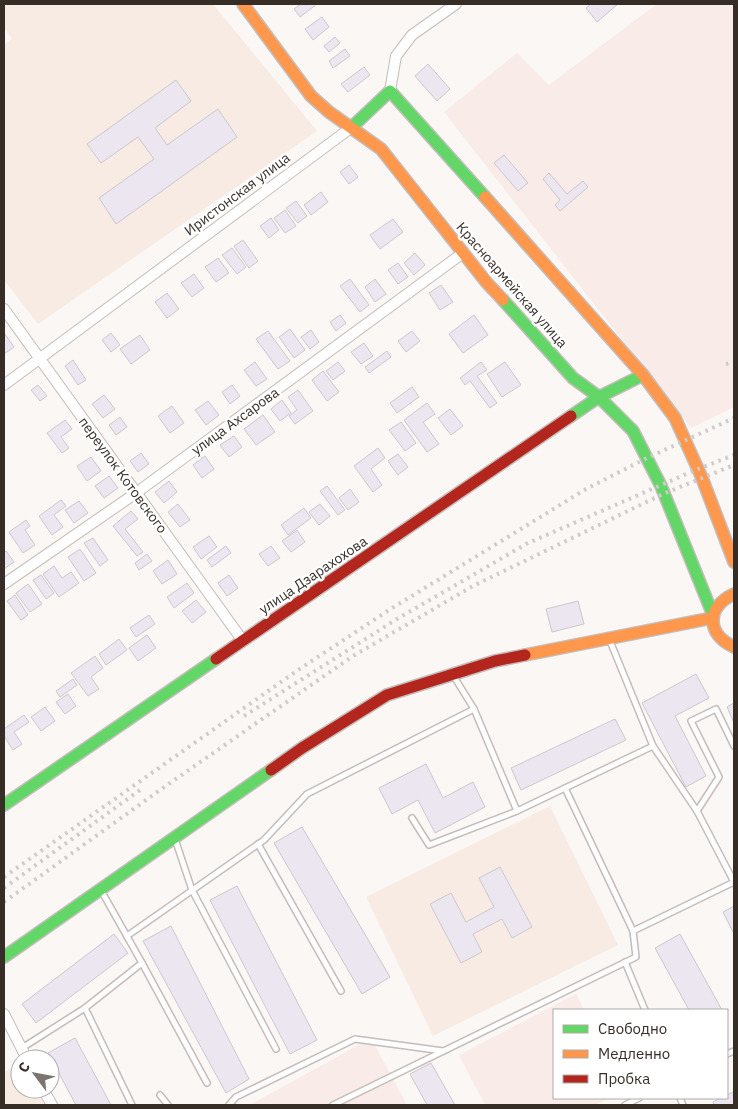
<svg xmlns="http://www.w3.org/2000/svg" width="738" height="1109" viewBox="0 0 738 1109" font-family="'IBM Plex Sans',sans-serif">
<rect width="100%" height="100%" fill="#faf7f5"/>
<g fill="#f8ebe8">
<polygon points="657,4 734,4 734,407 691,428 444,112 517,53 549,85"/>
<polygon points="576,994 584,1010 554,1010 554,1098 610,1098 595,1105 485,1105 459,1055"/>
<polygon points="371,1038 407,1105 250,1105"/>
</g>
<g fill="#f8ebe4">
<polygon points="4,4 213,4 317,131 38,324 4,280 4,45 12,39 4,28"/>
<polygon points="550,806 618,945 433,1036 366,897"/>
<polygon points="20,1061 20,1089 36,1089 44,1105 4,1105 4,1073"/>
</g>
<g fill="#ece6f0" stroke="#cbc8cc">
<polygon points="301,4 317,4 300,17 294,9"/>
<polygon points="591,4 618,4 597,22 586,8"/>
<polygon points="322,17 329,27 313,40 305,29"/>
<polygon points="335,37 340,43 329,52 324,46"/>
<polygon points="345,49 350,56 333,68 329,61"/>
<polygon points="428,64 450,89 437,101 415,76"/>
<polygon points="364,67 370,75 348,92 341,84"/>
<polygon points="176,80 191,101 155,128 167,145 218,109 237,137 116,224 99,198 154,159 138,137 101,163 87,144"/>
<polygon points="504,155 528,183 518,191 494,163"/>
<polygon points="349,165 358,177 349,184 340,172"/>
<polygon points="549,173 567,194 583,181 588,187 560,211 555,205 560,200 543,179"/>
<polygon points="321,192 328,202 311,215 304,205"/>
<polygon points="296,201 307,216 298,223 286,208"/>
<polygon points="285,210 296,226 285,233 274,218"/>
<polygon points="271,218 279,230 269,238 260,226"/>
<polygon points="393,219 403,232 380,249 370,235"/>
<polygon points="243,240 258,261 249,268 234,246"/>
<polygon points="232,248 246,267 237,274 222,255"/>
<polygon points="415,253 425,265 414,275 404,263"/>
<polygon points="218,258 229,273 216,282 205,267"/>
<polygon points="398,263 408,277 398,284 388,270"/>
<polygon points="194,274 204,288 192,297 181,283"/>
<polygon points="350,279 369,305 360,312 340,286"/>
<polygon points="375,279 386,294 375,302 365,287"/>
<polygon points="441,285 453,302 440,310 429,293"/>
<polygon points="167,293 179,309 167,318 155,302"/>
<polygon points="340,315 346,323 336,331 330,322"/>
<polygon points="474,315 488,335 463,353 449,334"/>
<polygon points="290,329 305,350 294,358 279,337"/>
<polygon points="311,330 319,342 310,349 301,337"/>
<polygon points="268,331 290,361 278,369 256,339"/>
<polygon points="412,331 420,341 406,352 398,341"/>
<polygon points="111,333 120,345 111,352 102,340"/>
<polygon points="5,334 14,347 4,354 4,336"/>
<polygon points="140,335 150,350 131,364 120,349"/>
<polygon points="364,343 373,356 361,364 351,352"/>
<polygon points="387,351 391,357 369,373 365,367"/>
<polygon points="73,360 86,380 78,385 65,366"/>
<polygon points="255,362 267,379 256,386 244,370"/>
<polygon points="338,362 345,371 333,380 326,371"/>
<polygon points="481,362 487,370 477,376 497,403 490,408 470,381 465,385 460,378"/>
<polygon points="505,362 521,385 502,397 487,374"/>
<polygon points="323,371 339,392 327,401 312,380"/>
<polygon points="38,385 47,396 40,401 31,390"/>
<polygon points="232,385 240,396 230,404 222,392"/>
<polygon points="412,387 419,397 397,413 390,403"/>
<polygon points="298,390 313,411 295,424 289,416 297,410 288,397"/>
<polygon points="104,395 115,409 103,418 92,404"/>
<polygon points="282,400 291,413 280,421 271,409"/>
<polygon points="208,401 219,415 206,425 195,410"/>
<polygon points="427,403 435,414 423,422 439,444 427,452 404,420"/>
<polygon points="172,406 184,423 170,433 158,416"/>
<polygon points="450,409 463,426 451,435 438,418"/>
<polygon points="263,415 275,432 256,445 244,429"/>
<polygon points="120,417 127,427 116,435 109,425"/>
<polygon points="65,420 72,429 61,437 69,448 62,453 47,433"/>
<polygon points="401,422 416,443 405,451 389,430"/>
<polygon points="234,436 242,447 229,457 220,445"/>
<polygon points="378,448 385,458 371,469 382,485 373,492 354,466"/>
<polygon points="141,453 149,464 138,472 130,461"/>
<polygon points="398,454 408,467 398,475 388,461"/>
<polygon points="205,456 214,469 202,478 193,465"/>
<polygon points="91,457 101,471 87,481 77,466"/>
<polygon points="109,476 118,488 104,498 95,486"/>
<polygon points="169,481 177,492 164,503 155,492"/>
<polygon points="327,486 345,510 338,515 320,491"/>
<polygon points="350,489 359,502 348,510 339,498"/>
<polygon points="61,500 66,506 54,515 63,527 52,535 39,516"/>
<polygon points="79,501 88,513 74,523 65,510"/>
<polygon points="178,504 190,520 180,527 168,512"/>
<polygon points="320,504 330,516 319,525 309,512"/>
<polygon points="304,508 311,518 288,535 281,525"/>
<polygon points="131,511 138,519 125,529 143,552 137,556 113,526"/>
<polygon points="26,520 30,526 25,530 35,545 23,553 9,532"/>
<polygon points="297,530 305,542 291,552 282,541"/>
<polygon points="209,536 217,547 201,559 193,547"/>
<polygon points="93,538 108,560 100,566 84,543"/>
<polygon points="226,546 231,553 212,567 207,560"/>
<polygon points="271,546 280,558 268,566 259,554"/>
<polygon points="80,549 96,573 84,581 68,557"/>
<polygon points="6,551 14,562 4,569 4,553"/>
<polygon points="147,554 152,561 139,570 135,563"/>
<polygon points="168,560 177,574 162,584 153,571"/>
<polygon points="54,566 62,578 71,572 79,583 59,597 43,574"/>
<polygon points="41,575 54,593 46,599 33,580"/>
<polygon points="229,575 238,588 227,596 218,583"/>
<polygon points="187,583 194,593 174,608 167,597"/>
<polygon points="28,584 42,604 30,612 16,593"/>
<polygon points="15,595 28,615 21,620 7,601"/>
<polygon points="196,600 206,612 192,623 182,611"/>
<polygon points="578,601 584,624 552,632 546,609"/>
<polygon points="149,615 155,624 136,637 130,628"/>
<polygon points="147,635 156,648 138,661 129,648"/>
<polygon points="119,639 127,650 106,665 99,654"/>
<polygon points="95,656 103,668 91,677 99,689 88,696 71,673"/>
<polygon points="696,674 709,698 675,716 706,776 686,787 642,703"/>
<polygon points="73,679 77,685 60,697 56,691"/>
<polygon points="68,694 76,706 65,714 56,702"/>
<polygon points="734,703 734,723 727,707"/>
<polygon points="45,707 55,721 41,731 31,717"/>
<polygon points="24,715 29,722 14,732 22,744 13,750 4,736 4,729"/>
<polygon points="615,719 626,740 521,790 511,768"/>
<polygon points="426,764 443,798 473,782 485,807 435,833 418,800 392,814 379,788"/>
<polygon points="302,827 390,977 362,994 274,843"/>
<polygon points="500,867 532,927 512,938 502,919 473,934 482,952 461,963 430,904 451,893 466,922 494,907 479,878"/>
<polygon points="237,886 317,1040 290,1054 210,900"/>
<polygon points="734,906 734,934 723,912"/>
<polygon points="171,926 249,1079 226,1093 143,941"/>
<polygon points="114,934 128,953 36,1023 22,1004"/>
<polygon points="680,934 722,1010 689,1010 655,948"/>
<polygon points="75,1038 111,1105 76,1105 48,1053"/>
<polygon points="431,1063 455,1105 427,1105 410,1074"/>
<polygon points="733,1092 734,1105 714,1105 713,1102 721,1098 727,1098 727,1095"/>
</g>
<g fill="none" stroke-linecap="round" stroke-linejoin="round">
<g stroke="#c4bdba" stroke-width="8">
<g id="lane">
<polyline points="653,746 697,811 719,777 691,721 716,709 734,746"/>
<polyline points="565,788 633,931"/>
<polyline points="517,811 653,746 610,641"/>
<polyline points="697,811 734,882"/>
<polyline points="412,818 429,845 517,811 474,709"/>
<polyline points="175,839 192,890 276,1049"/>
<polyline points="258,844 341,991"/>
<polyline points="127,936 264,840 307,794 474,709 453,675"/>
<polyline points="625,962 645,1010"/>
<polyline points="142,963 207,1083"/>
<polyline points="85,1008 132,1105"/>
<polyline points="22,1048 85,1008 142,963 102,892"/>
<polyline points="727,1054 734,1051"/>
<polyline points="160,1095 168,1105"/>
<polyline points="680,1098 683,1105"/>
<polyline points="229,1105 236,1097 355,1039 443,1051"/>
<polyline points="333,1105 636,957 633,931 734,882"/>
<polyline points="625,1105 639,1098"/>
</g>
</g>
<g stroke="#c4bdba" stroke-width="12">
<g id="street">
<polyline points="390,91 396,56 412,35 456,4"/>
<polyline points="4,309 243,641"/>
<polyline points="4,385 352,127"/>
<polyline points="4,584 136,493 463,253"/>
<polyline points="4,1014 27,1059"/>
<polyline points="43,1089 52,1105"/>
</g>
</g>
<g stroke="#c4bdba" stroke-width="14">
<g id="fast">
<polyline points="352,127 390,91 485,197"/>
<polyline points="503,300 573,378 599,397 633,431 661,486 713,615"/>
<polyline points="571,416 599,397 643,375"/>
<polyline points="4,805 216,659"/>
<polyline points="4,957 271,770"/>
</g>
</g>
<g stroke="#c4bdba" stroke-width="14">
<g id="slow">
<polyline points="243,4 311,96 329,112 381,149 487,283 503,300"/>
<polyline points="485,197 643,375 675,418 702,478 734,562"/>
<path d="M734,594C706,607 706,634 734,647"/>
<polyline points="525,655 712,618"/>
</g>
</g>
<g stroke="#c4bdba" stroke-width="14">
<g id="jam">
<polyline points="216,659 571,416"/>
<polyline points="271,770 302,748 387,695 495,661 525,655"/>
</g>
</g>
<use href="#lane" stroke="#fefefe" stroke-width="5"/>
<use href="#street" stroke="#fefefe" stroke-width="10"/>
<use href="#fast" stroke="#63d668" stroke-width="11"/>
<use href="#slow" stroke="#ff974d" stroke-width="11"/>
<use href="#jam" stroke="#b3261e" stroke-width="11"/>
<g stroke="#cdcccb" stroke-width="4" stroke-dasharray="2.5 5" stroke-linecap="butt">
<polyline points="726,364 734,362"/>
<polyline points="244,716 397,619 528,543 698,469 734,455"/>
<polyline points="4,877 298,670 389,610 586,489 647,458 734,418"/>
<polyline points="4,888 140,790"/>
<polyline points="4,902 160,790 353,656 473,586 663,494 734,465"/>
</g>
</g>
<g text-anchor="middle" stroke-width="5" stroke-linejoin="round" paint-order="stroke">
<g font-size="14" fill="#372d27" stroke="#fff">
<text transform="translate(237 194) rotate(-37)" y="5">Иристонская улица</text>
<text transform="translate(512 285) rotate(49)" y="5">Красноармейская улица</text>
<text transform="translate(235 421) rotate(-36)" y="5">улица Ахсарова</text>
<text transform="translate(123 475) rotate(54)" y="5">переулок Котовского</text>
<text transform="translate(313 575) rotate(-34)" y="5">улица Дзарахохова</text>
</g>
</g>
<rect width="738" height="1109" fill="none" stroke="#372d27" stroke-width="10"/>
<rect x="553" y="1009" width="175" height="90" fill="#ffffff" stroke="#afaba9"/>
<rect x="563" y="1025" width="25" height="8" fill="#63d668" stroke="#afaba9"/>
<text x="598" y="1034" font-size="15" fill="#372d27">Свободно</text>
<rect x="563" y="1050" width="25" height="8" fill="#ff974d" stroke="#afaba9"/>
<text x="598" y="1059" font-size="15" fill="#372d27">Медленно</text>
<rect x="563" y="1075" width="25" height="8" fill="#b3261e" stroke="#afaba9"/>
<text x="598" y="1084" font-size="15" fill="#372d27">Пробка</text>
<g transform="translate(35 1074) rotate(302)"><circle r="24" fill="#ffffff" stroke="#afaba9"/>
<path d="M0-4L9 19L0 12L-9 19Z" fill="#7b746f"/>
<text y="-8" font-size="14" font-weight="bold" text-anchor="middle" fill="#372d27">С</text>
</g>
</svg>
